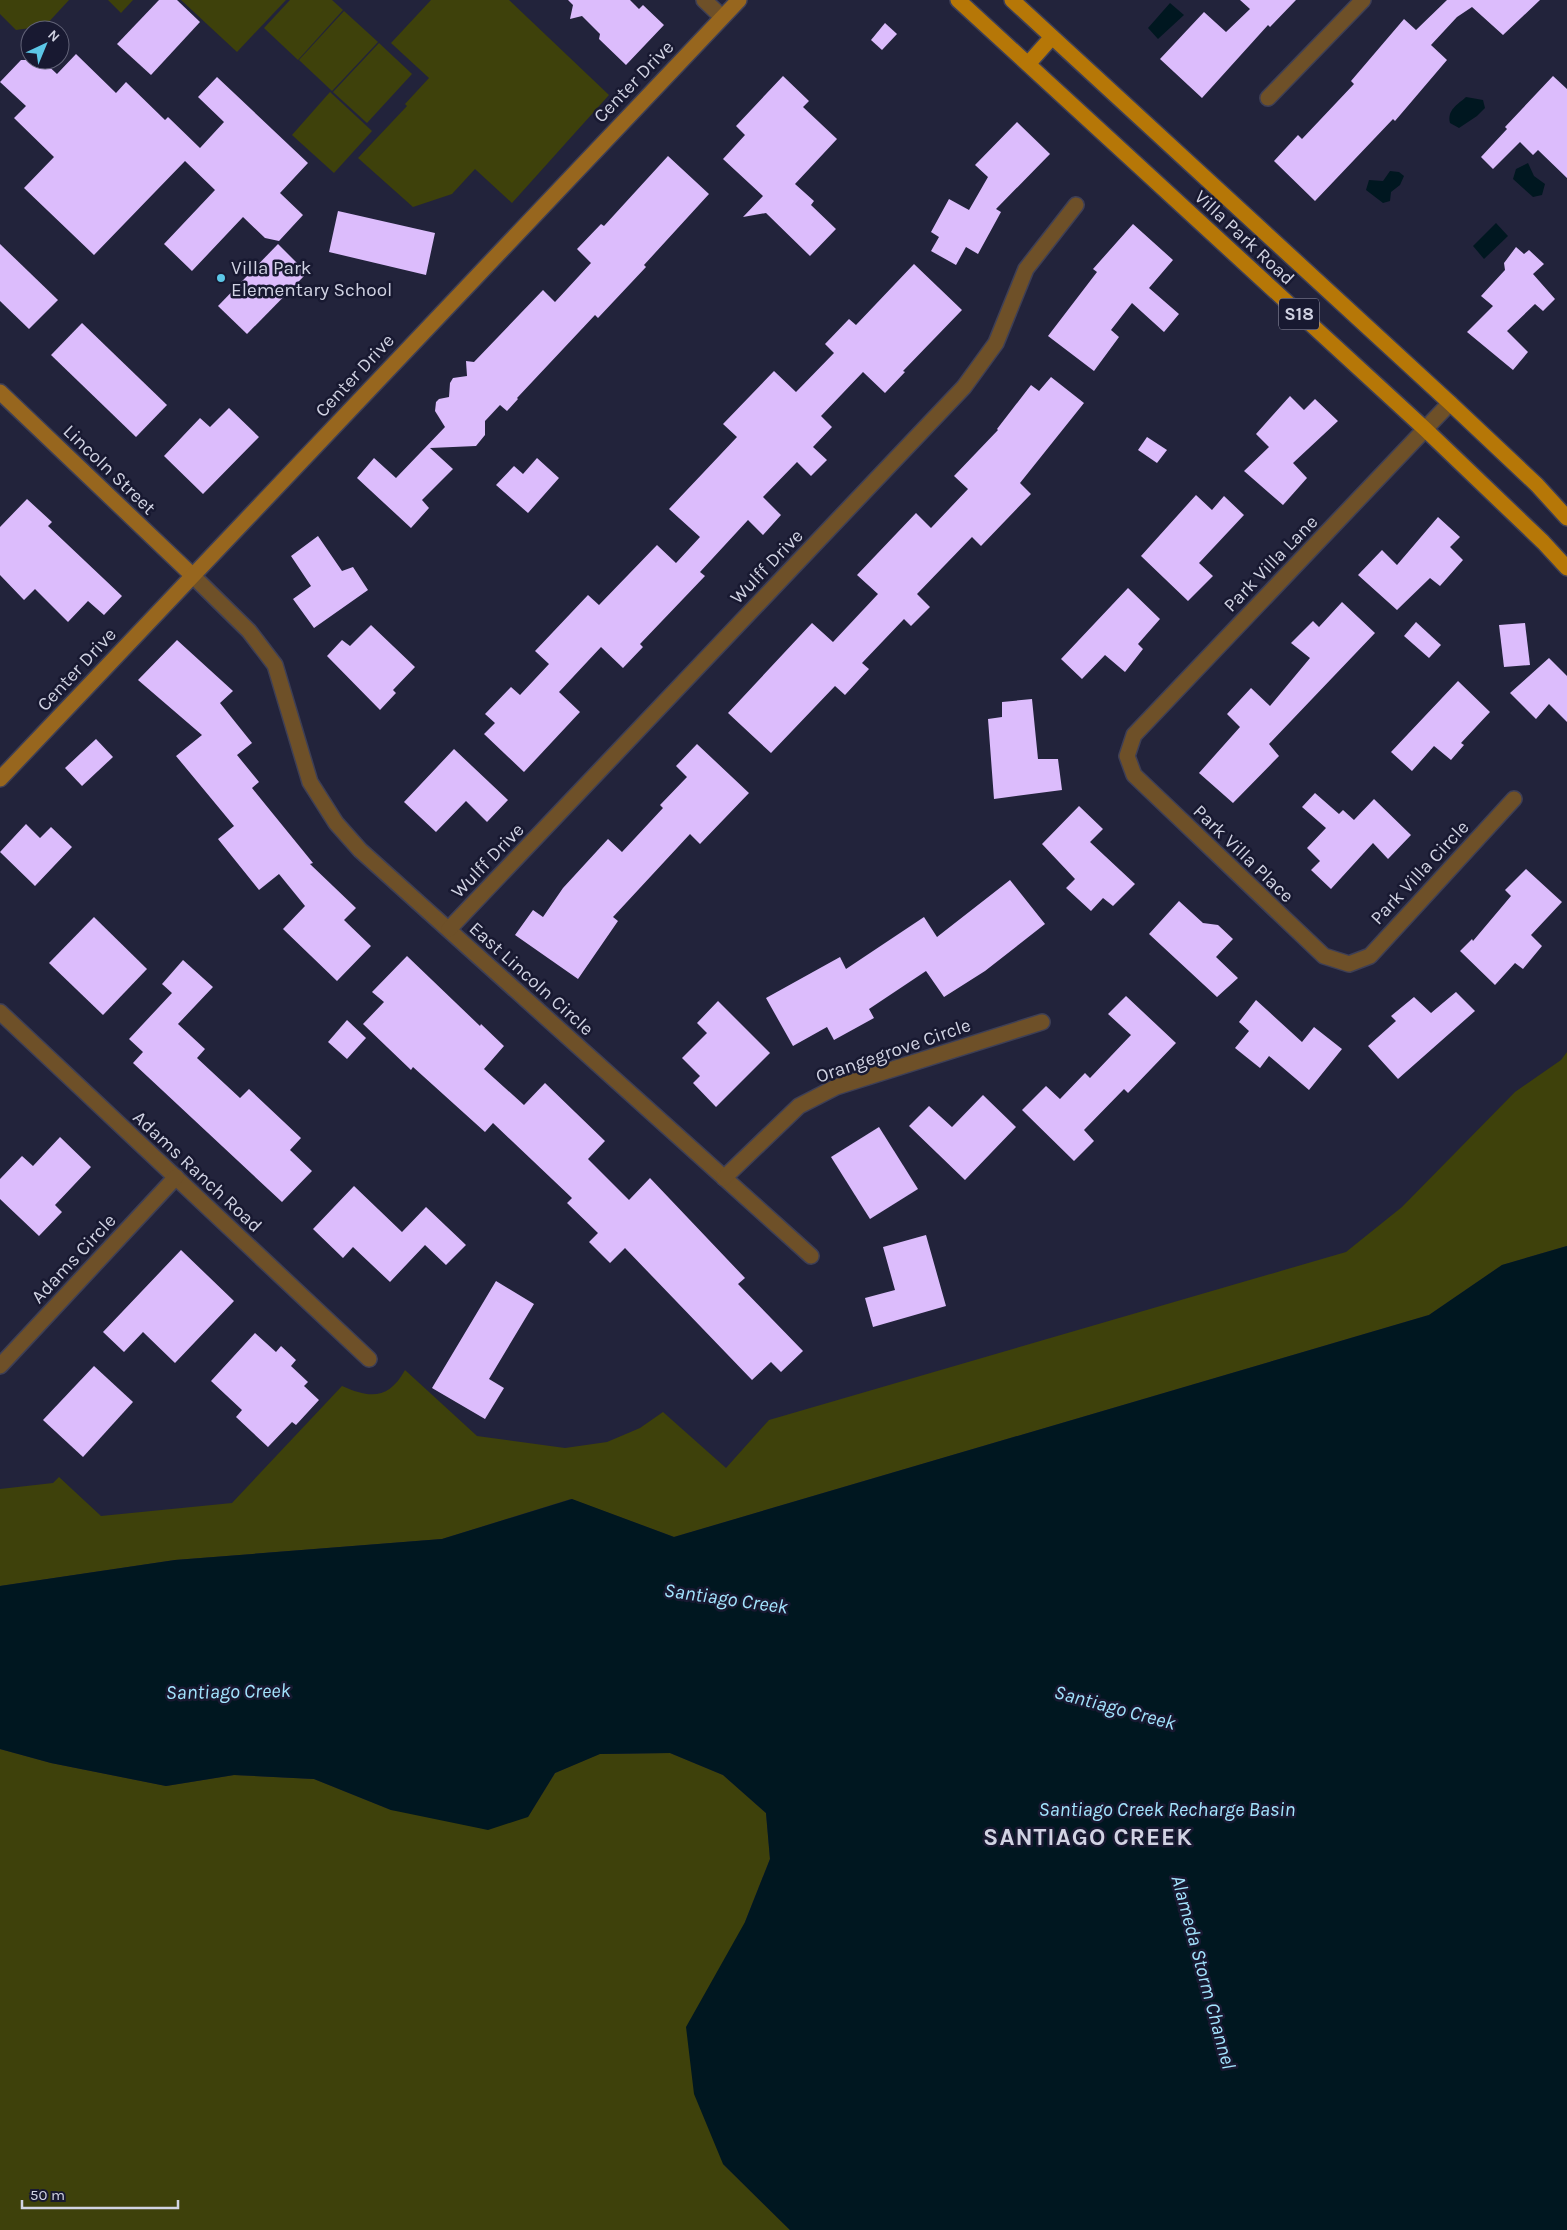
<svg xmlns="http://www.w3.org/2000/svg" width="1567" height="2230" viewBox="0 0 1567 2230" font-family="Karla,sans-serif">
<rect width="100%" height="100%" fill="#22233b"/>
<g fill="#3e410b">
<polygon points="0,0 69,0 45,26 16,30 0,14"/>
<polygon points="108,0 133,0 121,13"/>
<polygon points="181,0 286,0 237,52"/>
<polygon points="290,0 332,0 343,10 298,60 264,28"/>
<polygon points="431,0 509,0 609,95 512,203 475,169 452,194 413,207 358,158 407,106 405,104 429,78 391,43"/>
<polygon points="344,11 378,42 332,91 299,60"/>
<polygon points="379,43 412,74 367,123 333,92"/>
<polygon points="330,92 372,131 334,173 292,135"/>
<path d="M1567,1052V1246L1502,1265L1429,1315L674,1537L571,1499L442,1539L175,1560L0,1586V1489L53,1483L59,1477L101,1516L232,1503L342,1386C371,1399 389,1399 405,1370L477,1436L565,1448L607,1442L640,1428L663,1412L726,1468L769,1420L1346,1252L1402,1207L1515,1092L1561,1060Z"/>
<polygon points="0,1749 51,1763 166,1786 234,1775 314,1779 391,1810 528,1817 555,1773 599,1754 670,1753 723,1775 766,1813 770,1859 745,1922 723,2164 790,2230 0,2230"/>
</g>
<g fill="#001720">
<polygon points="1170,3 1184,15 1158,39 1148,28"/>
<path d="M1466,97L1483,100L1485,108L1477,116L1459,128L1450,123C1447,110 1457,105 1466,97Z"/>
<polygon points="1528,163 1534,176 1545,184 1542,195 1533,197 1513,179 1516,169"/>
<polygon points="1390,171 1399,172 1404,176 1400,185 1391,192 1390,201 1383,203 1366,190 1369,180 1383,181"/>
<polygon points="1496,223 1508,236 1484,259 1473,246"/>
<polygon points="1567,1246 1567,2230 790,2230 723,2164 694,2094 686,2027 745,1922 770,1859 766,1813 723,1775 670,1753 600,1754 555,1773 528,1817 488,1830 391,1810 314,1779 234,1775 166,1786 51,1763 0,1749 0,1586 175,1560 442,1539 572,1499 674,1537 1429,1315 1502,1265"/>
</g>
<g fill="#dcbcfc">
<polygon points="159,0 177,0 200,22 151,75 117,44"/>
<polygon points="568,0 630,0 639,9 643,5 664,25 626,65 599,39 600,34 582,16 570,19 573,5"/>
<polygon points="1240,0 1296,0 1270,27 1268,25 1202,98 1160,59 1204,12 1226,32 1250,9"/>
<polygon points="1447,0 1540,0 1503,35 1472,7 1457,17 1431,45 1447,60 1395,121 1393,119 1315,201 1274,161 1298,135 1302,139 1354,84 1351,81 1404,19 1416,30"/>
<polygon points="885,23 897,34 882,50 871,40"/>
<polygon points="76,54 116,93 126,82 165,120 168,117 200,148 224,122 198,97 217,77 308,163 280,193 303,215 279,241 265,238 243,217 192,271 164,244 215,190 185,161 94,255 24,188 54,157 14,118 26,106 0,82 21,60 42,60 57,74"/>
<polygon points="783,76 809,101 803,107 837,139 795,184 814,201 811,205 836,229 810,256 766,213 743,217 763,196 723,159 745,135 736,126"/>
<polygon points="1553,76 1567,89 1567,178 1538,150 1533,155 1520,142 1493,169 1481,157 1507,129 1505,127"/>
<polygon points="1017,122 1050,154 996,209 1001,212 978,254 966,247 956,265 931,251 939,237 931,232 949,199 969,210 988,177 975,165"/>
<polygon points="668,156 709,194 644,265 646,267 598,318 595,315 517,398 518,399 507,411 500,405 485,421 485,435 476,446 430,448 453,469 422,500 429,508 411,528 357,478 374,458 396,478 445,427 435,411 436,402 439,399 449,397 450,383 453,378 467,376 466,361 474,362 543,290 555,302 591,263 577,249 601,224 604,226"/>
<polygon points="338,211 435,233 426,275 329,252"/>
<polygon points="1133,224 1173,260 1149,288 1179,314 1164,332 1132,303 1111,330 1119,337 1094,371 1048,336 1097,272 1093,269"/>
<polygon points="0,244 58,300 29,329 0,301"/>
<polygon points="278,244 307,273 247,334 218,306"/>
<polygon points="1516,247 1524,254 1529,250 1544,264 1533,274 1555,299 1543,311 1535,304 1507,331 1528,352 1513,370 1467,332 1493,306 1481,296 1505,270 1504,263"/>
<polygon points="914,264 962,310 903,371 905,372 885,393 863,372 821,416 832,427 813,447 827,460 811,476 797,462 763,497 781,515 763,535 748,520 700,572 705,576 640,644 643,647 623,668 601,647 559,692 580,712 524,772 484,734 495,723 485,714 511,687 520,695 549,664 535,651 588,595 599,605 657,545 676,563 700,537 669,509 737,437 723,424 774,371 796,392 834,353 825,344 849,319 856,325"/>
<polygon points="82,323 167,405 136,437 51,355"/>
<polygon points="1051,377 1084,403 1020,483 1031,494 981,546 972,537 917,594 930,607 911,626 904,619 862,663 869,669 845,695 835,686 771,753 728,713 812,623 833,642 878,594 857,575 916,513 931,528 968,489 954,476 998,430 997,429 1031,385 1039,391"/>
<polygon points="1290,396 1304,410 1315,399 1338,421 1293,463 1307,478 1283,505 1244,471 1269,447 1256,434"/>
<polygon points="229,408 259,437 203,494 164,456 200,418 210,427"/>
<polygon points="1147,437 1167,450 1157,463 1138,450"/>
<polygon points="537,458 559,478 528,513 496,485 514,466 523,474"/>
<polygon points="1196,495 1212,510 1224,496 1244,515 1199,563 1213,576 1188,601 1141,556"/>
<polygon points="27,499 52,522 48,526 122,596 104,615 88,601 68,622 35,589 24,600 0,575 0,527"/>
<polygon points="1438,517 1460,537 1450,547 1463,560 1440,586 1430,578 1397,610 1358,575 1382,550 1397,565"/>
<polygon points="318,536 342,571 353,567 368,590 314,628 293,599 311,586 291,556"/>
<polygon points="1128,588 1160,619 1138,644 1143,649 1125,672 1105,655 1082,679 1061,659"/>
<polygon points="1342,602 1375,633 1269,744 1279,756 1233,803 1199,773 1240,727 1227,714 1251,688 1270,706 1310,658 1291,643 1313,621 1319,627"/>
<polygon points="1416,622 1441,645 1429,658 1404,636"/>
<polygon points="1525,623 1530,665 1504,667 1499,625"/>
<polygon points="371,625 415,667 393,690 396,693 380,710 327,656 342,640 350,646"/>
<polygon points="177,640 233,691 220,703 252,743 237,755 259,782 252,788 313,863 310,864 356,908 344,920 371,946 337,981 283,929 305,906 279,874 259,890 218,839 234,826 176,756 202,735 138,680"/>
<polygon points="1549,658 1567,676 1567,722 1549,704 1536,719 1510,693"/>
<polygon points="1458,681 1490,712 1461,743 1464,745 1451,760 1434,746 1412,771 1391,752"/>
<polygon points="1032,699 1038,759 1058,759 1062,790 994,799 988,719 1002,717 1002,702"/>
<polygon points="96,739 113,757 82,786 65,768"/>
<polygon points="697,744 749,793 700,844 690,834 613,917 618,921 578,979 515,935 533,910 543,917 563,888 608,839 622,852 663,808 660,805 687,777 676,766"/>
<polygon points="454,749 508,800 487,822 466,801 436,832 404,802"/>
<polygon points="1315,793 1339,814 1343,810 1354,820 1374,799 1411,835 1388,859 1373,843 1331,889 1311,870 1320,861 1307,848 1326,828 1302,807"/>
<polygon points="1079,806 1103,829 1090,842 1135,884 1113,906 1103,898 1091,911 1066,888 1075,879 1042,844"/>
<polygon points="26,824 40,838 51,827 72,847 35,886 0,852"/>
<polygon points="1526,869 1562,902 1531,935 1542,946 1523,969 1515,963 1495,985 1460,951 1472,939 1473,941 1511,896 1505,890"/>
<polygon points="1010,880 1045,924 985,971 944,997 926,971 869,1009 874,1018 834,1040 827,1027 793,1046 766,998 840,957 846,969 924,917 937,937"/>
<polygon points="1179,901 1203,923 1218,925 1233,939 1216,957 1238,978 1217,997 1149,934"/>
<polygon points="94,917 147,969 103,1015 49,963"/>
<polygon points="407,956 480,1026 481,1024 504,1046 484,1069 524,1105 545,1083 605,1141 588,1159 629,1200 650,1178 745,1278 738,1284 803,1351 781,1372 771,1362 752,1380 625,1248 610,1263 589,1242 598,1233 567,1203 572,1198 493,1123 485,1132 413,1067 411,1070 363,1024 384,1002 372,992"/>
<polygon points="183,960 213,987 178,1024 205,1049 197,1058 240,1098 249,1089 301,1138 290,1150 312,1171 282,1202 133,1063 143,1052 129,1039 172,993 162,984"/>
<polygon points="1456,992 1475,1011 1398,1079 1368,1046 1396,1021 1391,1016 1414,997 1431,1013"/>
<polygon points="1126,996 1176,1043 1128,1093 1124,1089 1084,1130 1094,1141 1074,1161 1022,1110 1046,1086 1060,1099 1085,1073 1090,1078 1131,1035 1108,1014"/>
<polygon points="1256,1000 1302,1042 1314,1027 1342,1049 1309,1090 1269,1056 1260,1068 1235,1048 1249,1031 1239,1022"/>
<polygon points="718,1001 770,1053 716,1107 693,1083 700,1076 682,1058 707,1033 697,1023"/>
<polygon points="347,1020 366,1038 347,1059 328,1042"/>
<polygon points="983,1095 1016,1127 965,1180 909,1126 929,1106 952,1127"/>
<polygon points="879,1127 918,1189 870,1219 831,1157"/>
<polygon points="60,1137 91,1167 55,1205 62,1212 39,1236 0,1199 0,1179 22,1156 33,1166"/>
<polygon points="354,1186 402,1232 426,1207 466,1245 446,1265 425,1245 390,1282 353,1247 343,1258 313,1229"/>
<polygon points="926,1235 946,1306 873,1327 865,1298 895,1290 883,1247"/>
<polygon points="181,1250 234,1301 175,1363 143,1332 124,1352 103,1332"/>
<polygon points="496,1281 534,1304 489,1379 504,1388 485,1419 432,1388"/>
<polygon points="255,1333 276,1352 281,1346 296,1360 291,1366 308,1382 304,1386 319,1400 296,1425 292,1422 268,1447 236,1417 242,1410 211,1381"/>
<polygon points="94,1366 133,1402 83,1457 43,1420"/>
</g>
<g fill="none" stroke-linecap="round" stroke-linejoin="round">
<g stroke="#3e3f56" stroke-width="18">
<g id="street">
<polyline points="704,0 722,17"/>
<polyline points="1268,98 1363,0"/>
<polyline points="1450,403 1134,735 1127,756 1134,775 1324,956 1349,964 1370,956 1514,799"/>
<polyline points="192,575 249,631 275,665 310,782 336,823 360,850 811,1256"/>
<polyline points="449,929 964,387 996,343 1026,269 1076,205"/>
<polyline points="0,1012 369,1359"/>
<polyline points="724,1178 799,1106 836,1087 1042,1022"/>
<polyline points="0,1366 176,1177"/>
</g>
</g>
<g stroke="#3e3f56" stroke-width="18">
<g id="secondary">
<polyline points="0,392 192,575"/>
<polyline points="0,779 739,0"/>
</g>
</g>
<g stroke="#3e3f56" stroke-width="18">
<g id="primary">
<polyline points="958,0 1425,429 1543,542 1567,568"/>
<polyline points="1012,0 1450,403 1537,485 1567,518"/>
<polyline points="1028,64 1052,37"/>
</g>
</g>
<use href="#street" stroke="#6e5028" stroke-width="15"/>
<use href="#secondary" stroke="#97661e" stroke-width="15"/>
<use href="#primary" stroke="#b67707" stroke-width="15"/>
</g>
<circle fill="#5cc7e7" stroke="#181931" stroke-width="2" cx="221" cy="278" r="5"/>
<g text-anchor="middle" stroke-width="5" stroke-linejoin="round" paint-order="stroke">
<rect fill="#181931" stroke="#9a9bae" stroke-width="1" x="1279" y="298.5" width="40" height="31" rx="4"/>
<g font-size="18" font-weight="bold" fill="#d1d3e3">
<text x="1299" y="320">S18</text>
</g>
<g font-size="19" fill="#d1d3e3" stroke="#181931">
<text transform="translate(633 81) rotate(-46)" y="7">Center Drive</text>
<text transform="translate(1245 237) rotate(43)" y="7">Villa Park Road</text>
<text transform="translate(354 375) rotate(-47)" y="7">Center Drive</text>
<text transform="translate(110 469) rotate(44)" y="7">Lincoln Street</text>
<text transform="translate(1270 563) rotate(-46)" y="7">Park Villa Lane</text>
<text transform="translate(766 566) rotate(-46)" y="7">Wulff Drive</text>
<text transform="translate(76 669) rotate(-47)" y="7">Center Drive</text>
<text transform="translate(1244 853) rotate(44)" y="7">Park Villa Place</text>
<text transform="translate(487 860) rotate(-46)" y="7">Wulff Drive</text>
<text transform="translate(1419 872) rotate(-47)" y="7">Park Villa Circle</text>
<text transform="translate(532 978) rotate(42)" y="7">East Lincoln Circle</text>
<text transform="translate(893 1050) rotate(-19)" y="7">Orangegrove Circle</text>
<text transform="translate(198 1171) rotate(43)" y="7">Adams Ranch Road</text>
<text transform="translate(73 1258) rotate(-47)" y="7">Adams Circle</text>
</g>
<g font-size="19" fill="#d1d3e3" stroke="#181931" text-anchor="start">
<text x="231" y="274">Villa Park<tspan x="231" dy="22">Elementary School</tspan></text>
</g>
<g font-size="20" font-style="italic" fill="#a3e4fe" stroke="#181931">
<text transform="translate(726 1598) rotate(8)" y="7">Santiago Creek</text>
<text transform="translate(228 1691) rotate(-1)" y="7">Santiago Creek</text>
<text transform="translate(1115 1707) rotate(15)" y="7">Santiago Creek</text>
<text x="1167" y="1816">Santiago Creek Recharge Basin</text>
<text transform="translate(1204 1972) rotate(75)" y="7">Alameda Storm Channel</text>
</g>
<g font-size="24" font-weight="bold" letter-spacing="1" fill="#d1d3e3" stroke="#181931">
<text x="1088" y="1845">SANTIAGO CREEK</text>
</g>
</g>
<g transform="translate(45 45) rotate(44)"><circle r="24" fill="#181931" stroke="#626378"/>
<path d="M0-4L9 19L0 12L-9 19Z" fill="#5cc7e7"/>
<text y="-8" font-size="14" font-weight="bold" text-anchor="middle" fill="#d1d3e3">N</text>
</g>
<path d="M22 2200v8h156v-8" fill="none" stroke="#d1d3e3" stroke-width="2.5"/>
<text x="30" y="2200" font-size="15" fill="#d1d3e3" stroke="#181931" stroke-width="4" paint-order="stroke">50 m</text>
</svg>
